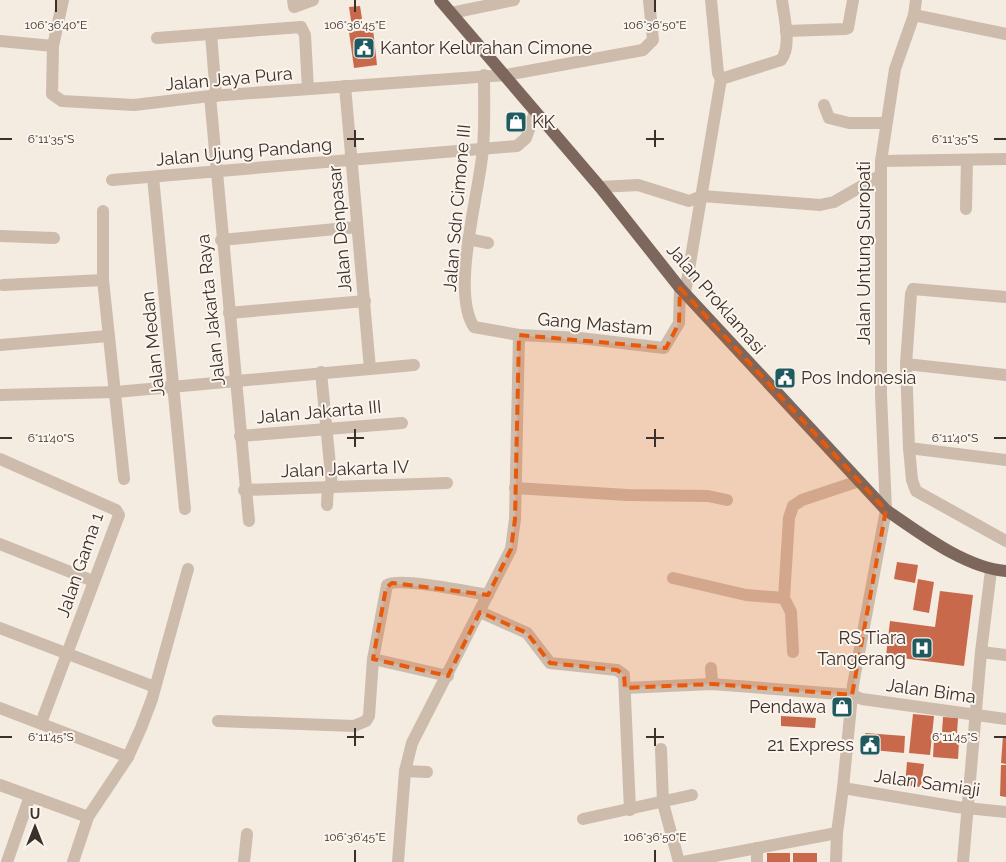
<svg xmlns="http://www.w3.org/2000/svg" width="1006" height="862" viewBox="0 0 1006 862" font-family="Raleway,sans-serif">
<rect width="100%" height="100%" fill="#f4ebe1"/>
<g fill="#c8694b">
<polygon points="360,6 363,25 352,27 349,7"/>
<polygon points="373,29 377,65 354,68 349,32"/>
<polygon points="897,562 918,565 915,583 894,579"/>
<polygon points="918,579 934,582 929,613 913,610"/>
<polygon points="940,591 973,595 964,666 886,656 890,621 935,627"/>
<polygon points="913,714 934,716 930,755 909,753"/>
<polygon points="781,716 816,718 815,728 781,726"/>
<polygon points="943,717 958,718 957,733 942,732"/>
<polygon points="865,733 905,736 904,753 873,750"/>
<polygon points="1003,736 1006,737 1006,764 1001,763"/>
<polygon points="934,740 959,742 958,759 933,757"/>
<polygon points="907,762 924,764 921,787 905,785"/>
<polygon points="1001,765 1006,765 1006,797 1000,796"/>
<rect x="767" y="853" width="23" height="9"/>
<rect x="793" y="853" width="24" height="9"/>
</g>
<g fill="none" stroke-linecap="round" stroke-linejoin="round">
<g stroke="#cdbbac" stroke-width="12">
<polyline points="63,0 53,46 52,94 62,101 134,105 210,96 506,75 643,50 653,40 649,0"/>
<polyline points="293,0 294,7 313,0"/>
<path d="M711,0L718,73L721,79L781,60C792,47 784,17 782,0"/>
<polyline points="451,13 514,0"/>
<polyline points="914,15 1006,34"/>
<polyline points="786,31 845,29 848,28 853,0"/>
<polyline points="211,34 216,96"/>
<polyline points="157,38 301,27 305,35 308,89"/>
<polyline points="0,41 53,46"/>
<path d="M484,75C484,99 485,124 483,148C480,191 450,291 474,327L519,335L580,338L664,348L679,323L680,288"/>
<polyline points="345,86 370,369"/>
<polyline points="210,96 249,521"/>
<polyline points="824,105 829,118 849,123 885,123"/>
<polyline points="881,161 1006,159"/>
<polyline points="153,177 185,509"/>
<polyline points="112,180 517,146 526,138 535,112"/>
<polyline points="600,187 638,185 689,201 702,196 820,205 834,202 881,175"/>
<polyline points="966,209 967,160"/>
<polyline points="103,211 103,280 124,479"/>
<polyline points="0,236 54,238"/>
<polyline points="468,239 488,243"/>
<polyline points="221,240 357,227"/>
<polyline points="3,285 103,280"/>
<polyline points="685,293 721,79"/>
<polyline points="1006,297 913,289 911,294 906,364 1006,375"/>
<polyline points="229,313 365,301"/>
<polyline points="0,345 108,336"/>
<polyline points="906,364 909,448 1006,460"/>
<polyline points="321,372 332,486"/>
<polyline points="0,395 116,392 414,365"/>
<polyline points="240,436 402,423"/>
<polyline points="909,448 912,480 916,491 1006,541"/>
<polyline points="0,459 116,510 119,515 41,723"/>
<polyline points="515,488 627,495 708,496 727,500"/>
<polyline points="244,490 447,483"/>
<polyline points="327,505 328,486"/>
<polyline points="0,544 93,581"/>
<polyline points="673,578 746,595 784,598"/>
<polyline points="480,612 527,633 550,663 617,670 624,675 630,810"/>
<polyline points="0,628 155,687"/>
<polyline points="793,652 791,612 784,598 789,518 793,506 802,500 859,481"/>
<polyline points="981,652 1006,655"/>
<polyline points="373,659 448,676"/>
<polyline points="711,668 712,684"/>
<polyline points="625,688 712,684 852,695 862,699 1006,719"/>
<polyline points="0,708 128,757"/>
<path d="M218,721L354,726L366,721L369,716L373,659L387,585C398,577 471,592 488,595"/>
<polyline points="661,749 663,803 679,862"/>
<polyline points="405,771 427,772"/>
<polyline points="0,785 88,817"/>
<polyline points="843,788 957,807 1006,812"/>
<polyline points="583,819 692,795"/>
<polyline points="757,848 757,862"/>
<polyline points="7,862 30,796"/>
<polyline points="73,862 88,817 128,757 141,728 152,699 188,569"/>
<polyline points="244,862 247,834"/>
<polyline points="398,862 405,771 412,743 511,549 515,519 519,335"/>
<polyline points="683,862 837,833"/>
<polyline points="836,862 837,833 843,788 853,685 886,510 881,395 881,161 895,69 914,15 916,0"/>
<polyline points="963,862 981,652 991,570"/>
</g>
<path stroke="#7d675c" stroke-width="12" d="M440,0L600,187L680,288L886,510C920,533 965,568 1006,571"/>
</g>
<path fill="#e8590c" fill-opacity="0.2" stroke="#e8590c" stroke-width="4" stroke-dasharray="10 6" stroke-linejoin="round" d="M680,288L886,510L852,695L712,684L625,688L624,675L617,670L550,663L527,633L480,612L448,676L373,659L386,588L392,583L488,595L511,549L515,519L519,335L666,348L679,323Z"/>
<path fill="none" stroke="#3b302b" stroke-width="2" d="M56,0V12M355,0V12M655,0V12M355,130V147M655,130V147M0,139H12M347,139H364M646,139H664M994,139H1006M355,429V447M655,429V447M0,438H12M347,438H364M646,438H664M994,438H1006M355,728V746M655,728V746M0,737H12M347,737H364M646,737H664M994,737H1006M355,850V862M655,850V862"/>
<defs>
<g id="civic-square" transform="scale(1.125)"><rect x="-9" y="-9" width="18" height="18" rx="4" fill="#1f5a5e" stroke="#fbf5ee"/><path d="M-.6-6.5H3V-4.5H.6V-3L4-1V1h2V6H-6V1h2V-1L-.6-3ZM-1.2 2.5V6h2.4V2.5Z" fill="#fff"/></g>
<g id="shop-square" transform="scale(1.125)"><rect x="-9" y="-9" width="18" height="18" rx="4" fill="#1f5a5e" stroke="#fbf5ee"/><path d="M-5-2.5h2.3a2.7 3.5 0 0 1 5.4 0H5L5.5 6h-11ZM-1.5-2.5h3a1.5 2.3 0 0 0-3 0Z" fill="#fff"/></g>
<g id="hospital-square" transform="scale(1.125)"><rect x="-9" y="-9" width="18" height="18" rx="4" fill="#1f5a5e" stroke="#fbf5ee"/><path d="M-5-5h3v3.5h4V-5h3V5h-3V1.5h-4V5h-3Z" fill="#fff"/></g>
</defs>
<g fill-rule="evenodd">
<use href="#civic-square" x="364" y="48"/>
<use href="#shop-square" x="516" y="122"/>
<use href="#civic-square" x="785" y="378"/>
<use href="#hospital-square" x="922" y="648"/>
<use href="#shop-square" x="842" y="707"/>
<use href="#civic-square" x="870" y="745"/>
</g>
<g text-anchor="middle" stroke-width="4" stroke-linejoin="round" paint-order="stroke">
<g font-size="18" fill="#3b302b" stroke="#fbf5ee" text-anchor="start">
<text x="380" y="54">Kantor Kelurahan Cimone</text>
<text x="532" y="128">KK</text>
<text x="801" y="384">Pos Indonesia</text>
<text x="906" y="644" text-anchor="end">RS Tiara<tspan x="906" dy="21">Tangerang</tspan></text>
<text x="826" y="713" text-anchor="end">Pendawa</text>
<text x="854" y="751" text-anchor="end">21 Express</text>
</g>
<g font-size="18" fill="#3b302b" stroke="#fbf5ee">
<text transform="translate(229 79) rotate(-5)" y="6">Jalan Jaya Pura</text>
<text transform="translate(244 152) rotate(-5)" y="6">Jalan Ujung Pandang</text>
<text transform="translate(457 208) rotate(-85)" y="6">Jalan Sdn Cimone III</text>
<text transform="translate(340 229) rotate(-95)" y="6">Jalan Denpasar</text>
<text transform="translate(864 253) rotate(-90)" y="6">Jalan Untung Suropati</text>
<text transform="translate(716 299) rotate(49)" y="6">Jalan Proklamasi</text>
<text transform="translate(211 310) rotate(-96)" y="6">Jalan Jakarta Raya</text>
<text transform="translate(595 324) rotate(5)" y="6">Gang Mastam</text>
<text transform="translate(153 344) rotate(-96)" y="6">Jalan Medan</text>
<text transform="translate(319 412) rotate(-5)" y="6">Jalan Jakarta III</text>
<text transform="translate(345 469) rotate(-2)" y="6">Jalan Jakarta IV</text>
<text transform="translate(80 565) rotate(-71)" y="6">Jalan Gama 1</text>
<text transform="translate(931 691) rotate(8)" y="6">Jalan Bima</text>
<text transform="translate(927 783) rotate(8)" y="6">Jalan Samiaji</text>
</g>
</g>
<g font-size="12" text-anchor="middle" fill="#3b302b" stroke="#fbf5ee" stroke-width="4" stroke-linejoin="round" paint-order="stroke">
<text x="56" y="29">106°36'40"E</text>
<text x="355" y="29">106°36'45"E</text>
<text x="655" y="29">106°36'50"E</text>
<text x="51" y="143">6°11'35"S</text>
<text x="955" y="143">6°11'35"S</text>
<text x="51" y="442">6°11'40"S</text>
<text x="955" y="442">6°11'40"S</text>
<text x="51" y="741">6°11'45"S</text>
<text x="955" y="741">6°11'45"S</text>
<text x="355" y="841">106°36'45"E</text>
<text x="655" y="841">106°36'50"E</text>
</g>
<g transform="translate(35 827)" stroke="#fbf5ee" stroke-width="4" paint-order="stroke">
<path d="M0-4L9 19L0 12L-9 19Z" fill="#3b302b"/>
<text y="-8" font-size="14" font-weight="bold" text-anchor="middle" fill="#3b302b">U</text>
</g>
</svg>
